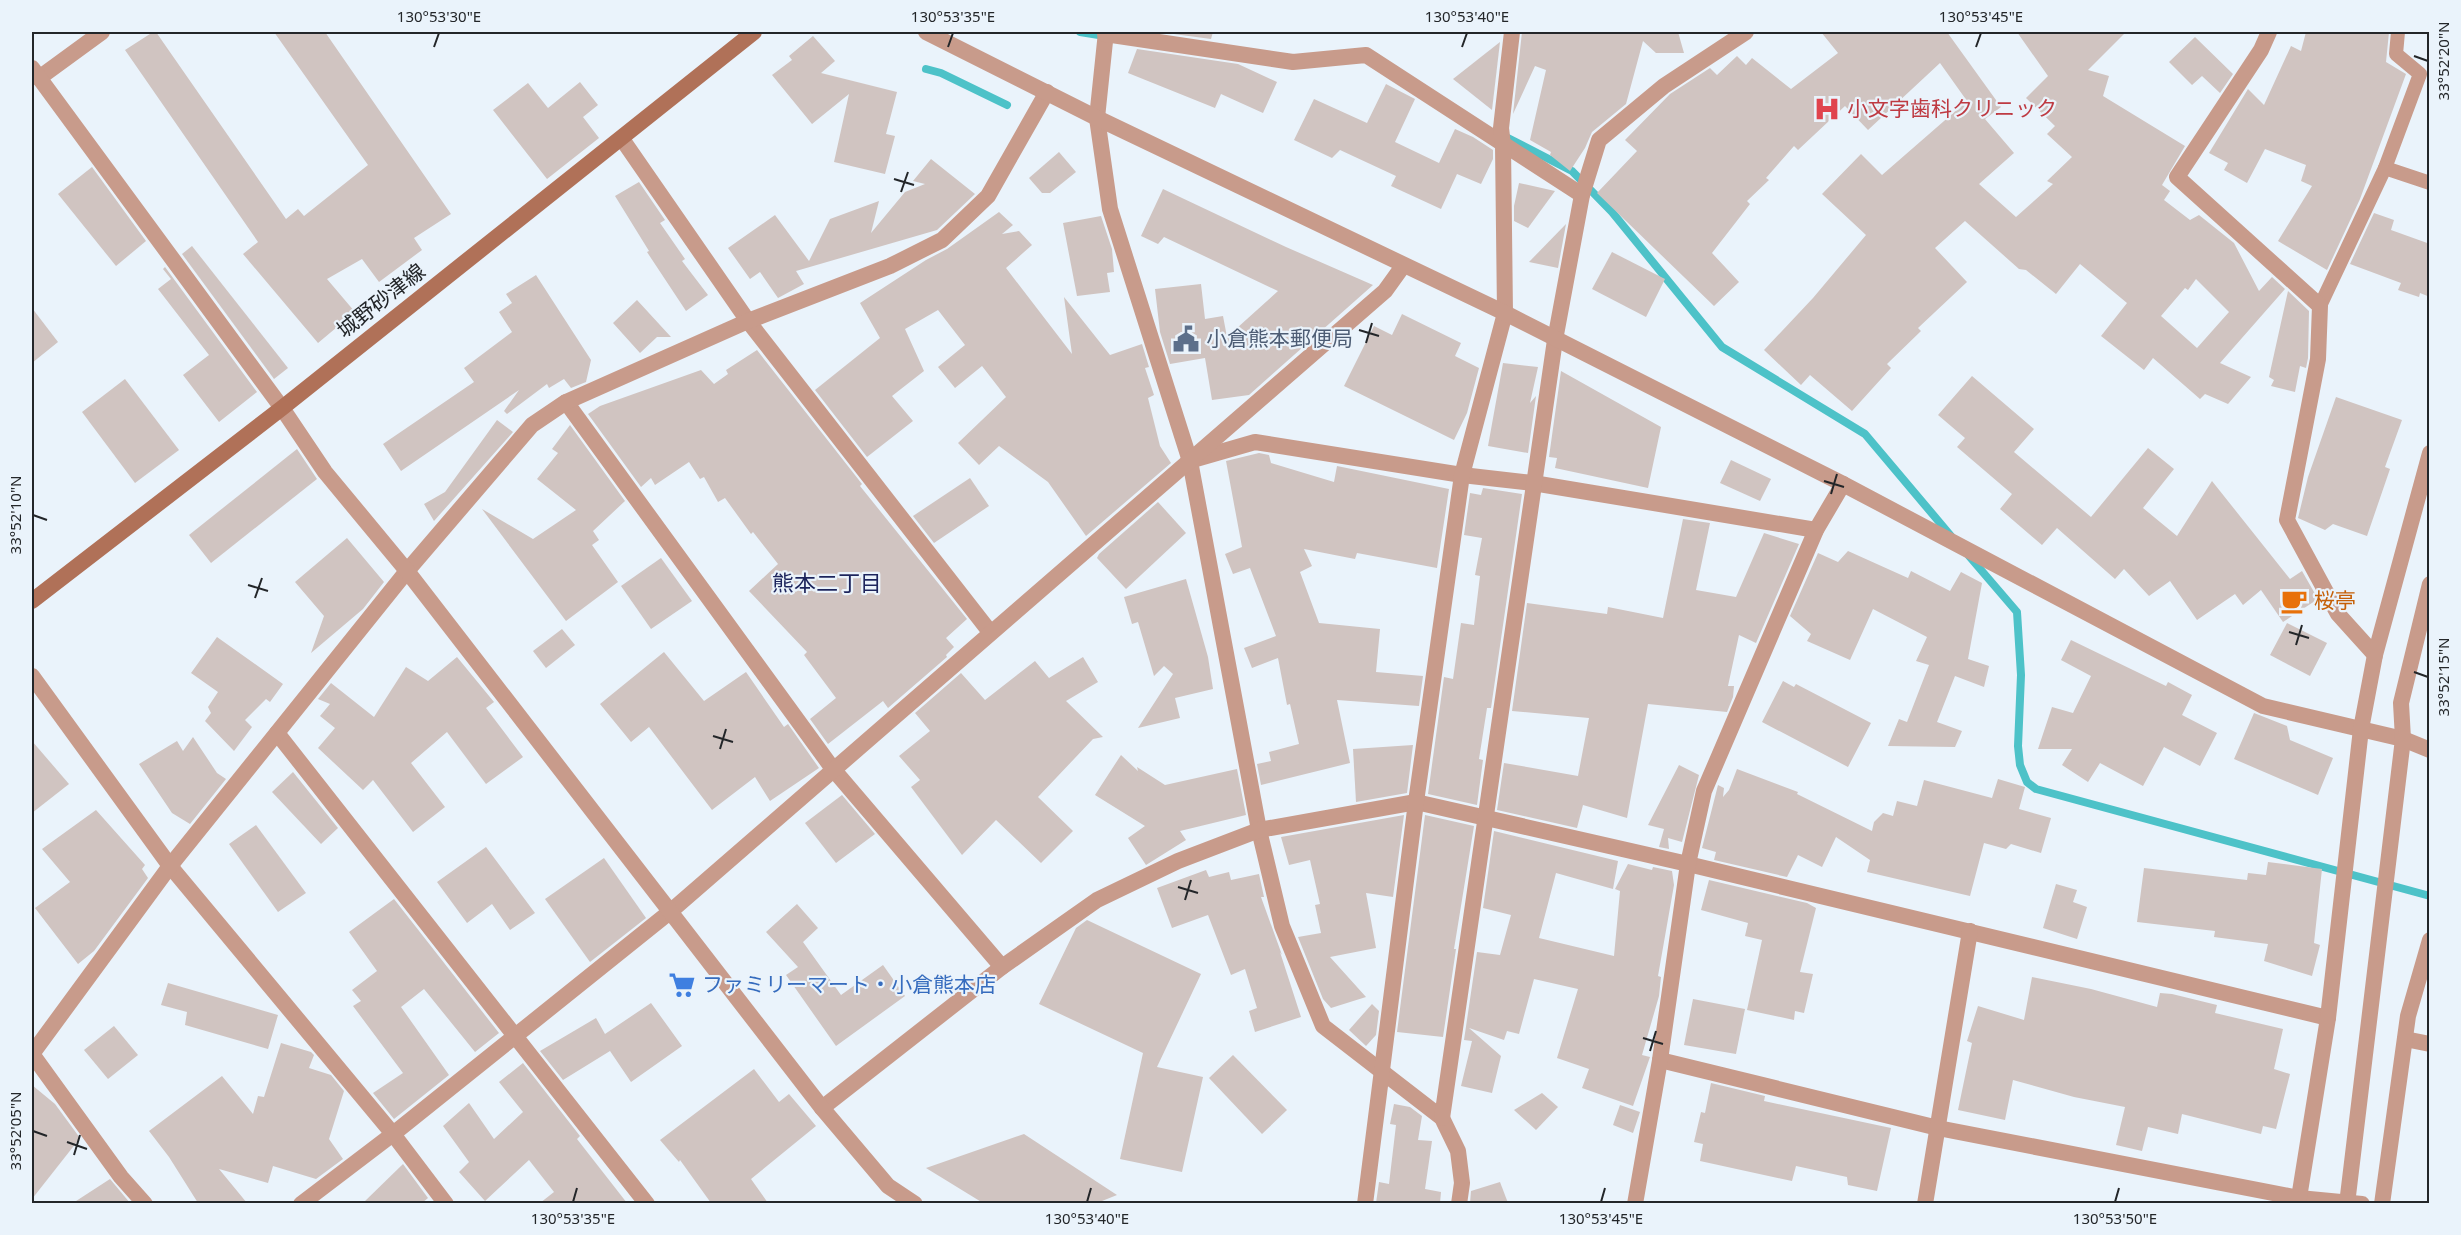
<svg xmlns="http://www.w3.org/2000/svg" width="2461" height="1235" viewBox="0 0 2461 1235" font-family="'Noto Sans','Noto Sans JP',sans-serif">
<rect width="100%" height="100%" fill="#eaf3fb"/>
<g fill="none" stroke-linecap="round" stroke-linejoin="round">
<g stroke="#4dc2c8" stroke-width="8">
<polyline points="1080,32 1105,36"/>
<polyline points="926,69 941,73 1007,105"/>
<polyline points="1504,136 1572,171 1612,212 1722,347 1865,434 1951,536"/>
<polyline points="1969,556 2017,612 2021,675 2018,746 2020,765 2027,782 2036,789 2430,896"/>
</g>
</g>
<g fill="#d0c4c1" fill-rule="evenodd">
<polygon points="153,32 156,32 286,219 298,209 304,216 368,165 274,32 325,32 451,214 414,238 422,250 379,282 362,259 327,279 355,312 318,343 243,254 258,242 125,50"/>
<polygon points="1159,32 1213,32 1211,39"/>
<polygon points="1522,32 1678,32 1684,53 1656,53 1643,41 1626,104 1592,132 1585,148 1570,171 1550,155 1551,152 1530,140 1546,70 1535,66 1513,114"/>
<path d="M1821,32H1947L2001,107L1985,119L2014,153L1979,184L2016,217L2053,184L2047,181L2072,157L2047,134L2055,126L2026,98L2048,76L2017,32H2126L2088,70L2109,76L2103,96L2185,146L2162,185L2170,191L2164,200L2190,220L2199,215L2234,243L2259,291L2272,277L2285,289L2220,363L2251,377L2228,404L2205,394L2200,399L2153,358L2144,370L2101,336L2127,303L2080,264L2056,294L2026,270L2019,269L1965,221L1935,248L1967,282L1918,328L1921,331L1887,364L1891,368L1852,411L1810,375L1801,385L1764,350L1813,298L1866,235L1822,194L1861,154L1882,175L1967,101L1940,63L1868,130L1845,106L1798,150L1794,146L1766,178L1769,180L1747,201L1750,204L1712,253L1739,282L1714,306L1597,193L1637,151L1625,140L1670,94L1710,68L1717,75L1737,56L1746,65L1752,58L1791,89L1838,53ZM2196,279L2229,312L2197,348L2161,316L2185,288L2188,290Z"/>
<polygon points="2306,32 2389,32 2386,62 2406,74 2360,199 2327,270 2278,241 2312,186 2301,181 2306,165 2265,149 2247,183 2224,170 2228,163 2209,153 2248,89 2264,105 2291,46 2301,51"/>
<polygon points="813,36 835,61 821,73 897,92 886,134 895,136 885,174 834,162 849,94 812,124 772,75 792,60 789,56"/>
<polygon points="2195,37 2233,74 2220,93 2202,76 2192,85 2169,62"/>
<polygon points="1500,42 1492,110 1453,79"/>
<polygon points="1137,49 1238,64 1277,82 1263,113 1221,94 1215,108 1128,73"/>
<polygon points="580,82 598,105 583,117 599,138 547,179 493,110 528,83 548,108"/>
<polygon points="1386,84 1415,99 1395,142 1439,163 1455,129 1473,137 1493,150 1493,159 1481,184 1457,174 1441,209 1391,186 1396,176 1340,150 1332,158 1294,140 1314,99 1367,123"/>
<polygon points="1059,152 1076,172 1050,193 1042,193 1029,178"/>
<polygon points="931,159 975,194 937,230 796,271 804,284 778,298 760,272 750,279 728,248 775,215 809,261 830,219 879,201 871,233 905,192 925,184 913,181"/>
<polygon points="92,167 146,241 116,266 58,194"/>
<polygon points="639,182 665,220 660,223 685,259 682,261 708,295 686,311 647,252 649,251 615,196"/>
<polygon points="1519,183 1555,191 1528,228 1514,221 1514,206"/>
<polygon points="1163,189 1286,247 1373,285 1249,395 1212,400 1205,358 1170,364 1160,332 1155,289 1201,284 1205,319 1223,316 1227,337 1278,291 1164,237 1158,244 1141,236"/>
<polygon points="999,212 1013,225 1002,234 1019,231 1032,245 1006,268 1072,354 1064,297 1110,355 1142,344 1149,367 1145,368 1154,395 1148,398 1160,446 1171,463 1086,536 1048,482 999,446 979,465 958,443 1006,397 982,366 955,388 938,367 965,345 938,310 905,329 924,371 892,396 913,421 867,457 815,390 880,338 860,303 926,260 947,249"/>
<polygon points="2374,213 2394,220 2391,230 2430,244 2430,297 2420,293 2419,297 2398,290 2401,283 2350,264"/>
<polygon points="1101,216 1112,249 1114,272 1107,273 1110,292 1077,296 1063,223"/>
<polygon points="1566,224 1558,268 1529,262"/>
<polygon points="192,246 288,368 274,379 182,254"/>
<polygon points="1612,252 1665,279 1646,317 1592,289"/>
<polygon points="165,267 257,392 219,422 183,375 209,355 158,289 171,279 163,269"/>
<polygon points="536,275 591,360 586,382 571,388 564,379 549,388 547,384 507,414 504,411 519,390 401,471 383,444 474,382 464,368 512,332 499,312 512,303 506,294"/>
<polygon points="2288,291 2309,311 2308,358 2306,368 2300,366 2295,392 2271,386 2274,380 2269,377"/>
<polygon points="637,300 671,337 657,337 640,353 613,323"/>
<polygon points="32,308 58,342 32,363"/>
<polygon points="1402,314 1461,343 1455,356 1479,368 1467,413 1454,440 1344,386 1374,326 1392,335"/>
<polygon points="757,350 862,484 860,486 967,619 946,638 954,647 946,655 947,657 888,708 883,701 828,744 810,719 836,698 804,655 807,652 749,591 778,564 753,532 751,534 725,498 718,502 704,477 700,479 689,462 655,485 651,478 641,487 588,414 600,406 701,370 714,384 728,374 726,370"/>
<polygon points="1503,363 1538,367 1530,403 1536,396 1528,453 1488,446"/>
<polygon points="1561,371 1661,427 1648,488 1555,468 1557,458 1549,457"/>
<polygon points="1972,376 2034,429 2014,452 2091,517 2148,448 2174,469 2143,508 2177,536 2212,481 2290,579 2302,571 2318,599 2283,622 2261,590 2243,605 2235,594 2197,620 2170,581 2149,596 2124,569 2115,579 2057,528 2042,545 2000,509 2012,494 1957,447 1965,438 1938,415"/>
<polygon points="125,379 179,450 135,483 82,412"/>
<polygon points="2336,397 2402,420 2385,467 2390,469 2367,536 2333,524 2325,530 2298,518 2308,477"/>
<polygon points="497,420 513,432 434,521 424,504 445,492"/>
<polygon points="570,425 625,501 593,531 599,540 592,545 618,582 566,621 482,509 533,539 576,510 537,479 558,453 552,449"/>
<polygon points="297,449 317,479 211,563 189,535"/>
<polygon points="1259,453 1269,455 1271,463 1334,482 1337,466 1449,489 1437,568 1357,553 1355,559 1304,549 1312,566 1300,572 1319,623 1380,629 1376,672 1423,676 1419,706 1337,700 1350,763 1261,785 1257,764 1271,761 1269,752 1299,744 1290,704 1287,705 1278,658 1252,668 1244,648 1276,636 1250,568 1233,574 1225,554 1242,547 1226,461"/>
<polygon points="1731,460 1771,479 1760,501 1720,483"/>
<polygon points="970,478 989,506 934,543 913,516"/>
<polygon points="1483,488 1522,494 1491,708 1487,708 1479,759 1483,760 1477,805 1428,794 1444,677 1453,679 1461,623 1474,625 1480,576 1475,575 1482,538 1464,535 1470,493 1481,495"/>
<polygon points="1158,502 1186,533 1126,589 1097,558 1099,554"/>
<polygon points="1683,519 1710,523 1696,590 1736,597 1764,533 1799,544 1756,643 1739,635 1728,686 1734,686 1733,697 1727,712 1648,704 1627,818 1583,805 1577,828 1497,810 1504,763 1578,776 1589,718 1512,711 1527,603 1607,614 1608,607 1663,618"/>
<polygon points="347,538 384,582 363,609 311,653 324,616 295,582"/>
<polygon points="1848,551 1908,578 1911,571 1950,591 1961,572 1982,583 1968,659 1989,666 1984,687 1955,676 1937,722 1962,731 1955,747 1888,746 1899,719 1907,722 1929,665 1916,661 1927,637 1873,609 1850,660 1807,641 1811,634 1790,616 1818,553 1838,562"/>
<polygon points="661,558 692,601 651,629 621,586"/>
<polygon points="1186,579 1208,657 1213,689 1175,698 1180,718 1138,728 1173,674 1164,666 1154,676 1138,622 1132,624 1124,597"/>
<polygon points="2287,623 2327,643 2310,676 2270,655"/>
<polygon points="562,629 575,645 546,668 533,651"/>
<polygon points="217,637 283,684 270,702 266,699 245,720 252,727 234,751 205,721 211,713 208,707 218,692 191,673"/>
<polygon points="2071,640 2166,686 2168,682 2192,695 2182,715 2217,733 2200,766 2164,747 2143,786 2100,763 2088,782 2062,765 2072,749 2038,749 2052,707 2073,713 2091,676 2061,660"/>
<polygon points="664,652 704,701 746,672 784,727 788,724 819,768 770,801 755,777 712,810 649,727 631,742 600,704"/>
<polygon points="457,657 494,702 486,708 523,757 486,784 447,732 411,763 445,807 413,832 373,780 363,790 318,748 335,728 320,716 330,704 318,699 331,683 374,717 406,667 428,681"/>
<polygon points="1083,657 1098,682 1066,701 1103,737 1093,739 1038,797 1073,831 1041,863 996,820 962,855 911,787 920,780 899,756 930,731 915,713 961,673 985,700 1035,661 1049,678"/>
<polygon points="1783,681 1794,687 1796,684 1871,723 1848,767 1762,722"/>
<polygon points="2254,713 2287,726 2290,740 2333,758 2318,795 2234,759"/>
<polygon points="193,737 217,773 226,779 190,824 172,813 139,764 177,741 183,751"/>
<polygon points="32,741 69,784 32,813"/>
<polygon points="1413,745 1407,793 1356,802 1353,749"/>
<polygon points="1121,755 1138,771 1137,767 1165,785 1237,769 1246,815 1180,831 1186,840 1146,865 1128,838 1145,826 1095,795"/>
<polygon points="1679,765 1699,775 1682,842 1668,838 1669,849 1659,847 1664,829 1648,825"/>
<polygon points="1737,769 1798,792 1797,794 1872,831 1874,822 1883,813 1893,816 1897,801 1917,806 1924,780 1992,798 1998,779 2025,787 2019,809 2051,818 2041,853 2011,844 2006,849 1984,843 1970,896 1867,872 1870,860 1836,837 1822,867 1798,855 1787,877 1714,860 1716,852 1702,848 1718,785 1724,788 1723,797 1729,790"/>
<polygon points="293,772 338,828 321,844 272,792"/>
<polygon points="842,795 875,834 836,863 805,823"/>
<polygon points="96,810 145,865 142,869 148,878 94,951 78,964 35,908 70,882 42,849"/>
<polygon points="1404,815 1393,897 1366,893 1376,948 1330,957 1366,997 1331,1008 1323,999 1298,937 1321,933 1315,905 1320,904 1310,860 1289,865 1281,837"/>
<polygon points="1425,815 1474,826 1454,949 1456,949 1443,1037 1397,1032"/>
<polygon points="256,825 306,893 278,912 229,844"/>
<polygon points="1494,831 1618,861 1613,889 1556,873 1539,938 1614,956 1620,891 1615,889 1628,864 1652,870 1653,867 1672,871 1674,885 1658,976 1661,977 1659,996 1642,1055 1650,1057 1633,1106 1582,1088 1589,1069 1557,1058 1578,989 1534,979 1519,1034 1507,1031 1504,1040 1469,1028 1501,1056 1492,1093 1461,1086 1472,1041 1464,1040 1477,952 1500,955 1511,915 1483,908"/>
<polygon points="486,847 535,913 510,930 492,904 467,923 437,882"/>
<polygon points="604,858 646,918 590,962 545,899"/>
<polygon points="2268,862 2322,869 2314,943 2320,945 2312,976 2264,961 2268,944 2214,937 2215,931 2137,922 2144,868 2247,880 2248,873 2266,875"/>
<polygon points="1206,870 1209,877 1229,872 1231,880 1259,874 1264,897 1261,897 1282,955 1280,952 1301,1017 1255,1032 1249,1011 1257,1008 1245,969 1231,975 1208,915 1172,928 1157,888"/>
<polygon points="1709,880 1807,903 1816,908 1800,972 1813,974 1804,1013 1795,1011 1794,1020 1747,1010 1762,940 1745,936 1748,923 1701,910"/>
<polygon points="2056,884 2077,890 2073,902 2087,907 2077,939 2043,928"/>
<polygon points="394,899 499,1033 475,1052 424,989 401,1007 449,1075 394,1119 373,1093 403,1073 353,1006 361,1001 352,990 377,971 349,932"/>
<polygon points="797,904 818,928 803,942 841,995 883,965 905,996 836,1046 786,975 798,967 766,932"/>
<polygon points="1087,920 1201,974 1157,1067 1203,1077 1182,1172 1120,1159 1143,1053 1039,1004 1076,928"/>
<polygon points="2032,977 2091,989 2157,1007 2160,993 2172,994 2217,1005 2215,1013 2283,1029 2274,1069 2290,1074 2276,1129 2263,1126 2261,1134 2182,1114 2178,1134 2148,1127 2142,1151 2116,1145 2125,1107 2074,1097 2013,1080 2005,1120 1958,1110 1972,1043 1967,1041 1978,1006 2024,1020"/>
<polygon points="168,983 278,1015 268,1049 185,1025 187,1012 161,1005"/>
<polygon points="1693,999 1745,1009 1736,1054 1684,1045"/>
<polygon points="651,1003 682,1046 631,1082 610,1051 563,1080 540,1051 596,1018 605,1034"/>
<polygon points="1372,1004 1379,1011 1376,1035 1366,1046 1349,1030"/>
<polygon points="114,1026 138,1055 108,1079 84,1050"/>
<polygon points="281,1043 311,1052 314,1055 309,1068 331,1075 344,1091 329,1139 343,1159 316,1179 273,1166 268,1183 219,1169 247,1203 198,1203 169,1157 149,1131 222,1076 253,1114 258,1096 264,1097"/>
<polygon points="1233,1055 1287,1110 1262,1134 1209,1078"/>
<polygon points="523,1063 580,1136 577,1139 627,1203 540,1203 554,1192 529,1160 485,1201 459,1172 469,1162 443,1126 469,1103 494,1139 523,1112 499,1082"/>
<polygon points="754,1069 779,1102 789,1094 816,1126 751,1179 768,1203 711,1203 680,1160 679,1162 660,1140"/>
<polygon points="1711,1083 1765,1096 1764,1101 1891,1128 1877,1191 1848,1185 1847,1177 1796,1166 1792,1181 1700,1161 1703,1144 1694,1142 1701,1112 1705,1113"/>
<polygon points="32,1085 55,1104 80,1138 32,1199"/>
<polygon points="1542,1093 1558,1107 1536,1130 1514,1110"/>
<polygon points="1394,1104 1410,1107 1422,1116 1418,1140 1432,1141 1425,1189 1441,1192 1440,1203 1376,1203 1379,1182 1389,1184 1396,1125 1390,1124"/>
<polygon points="1620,1105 1640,1112 1633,1133 1613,1125"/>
<polygon points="1024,1134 1117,1195 1097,1203 983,1203 926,1168"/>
<polygon points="403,1164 428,1198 422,1203 363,1203"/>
<polygon points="110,1179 130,1203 73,1203"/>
<polygon points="1500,1182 1508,1203 1470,1203 1471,1191"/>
</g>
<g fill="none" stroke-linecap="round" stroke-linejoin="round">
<g stroke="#c89b8b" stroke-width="14">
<polyline points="2385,168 2430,183"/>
<polyline points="2320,306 2385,168 2420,74 2396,54 2398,32"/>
</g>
<g stroke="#c89b8b" stroke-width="16">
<polyline points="1106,32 1097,118 1110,209 1190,461 1259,830 1282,926 1323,1026 1442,1118 1458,1151 1462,1183 1459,1204"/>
<polyline points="2269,32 2261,50 2177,177 2320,306 2318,359 2287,520 2338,614 2375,655"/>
<polyline points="1105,34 1293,62 1366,55 1582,195"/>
<polyline points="39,78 102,32"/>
<polyline points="622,139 748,321 990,632"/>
<polyline points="566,402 833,769 1002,967"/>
<polyline points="1196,459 1255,442 1462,475 1533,483 1816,530"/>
<polyline points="32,676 170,866 393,1134 446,1204"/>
<polyline points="277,733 647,1204"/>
<polyline points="2403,739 2430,750"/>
<polyline points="2405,1039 2430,1044"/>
<polyline points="32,1054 170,866 407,571 532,425 566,402 748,321 890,266 942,240 988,196 1047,92"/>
<polyline points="32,1054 121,1177 145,1204"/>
<polyline points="1660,1060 1938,1128 2299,1198 2362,1204"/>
<polyline points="822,1108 1002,967 1097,900 1178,861 1259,830 1416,802 1688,864 2328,1018"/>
<polyline points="1442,1118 1555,340 1582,195 1599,140 1664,86 1746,32"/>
<polyline points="301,1204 393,1134 671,911 1385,291 1403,266"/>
<polyline points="1365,1204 1416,802 1462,475 1505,313 1503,145 1501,128 1512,32"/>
<polyline points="1635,1204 1660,1060 1688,864 1704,791 1816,530 1843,484"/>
<polyline points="1925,1204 1970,931"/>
<polyline points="2382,1204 2408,1016 2430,940"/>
</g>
<g stroke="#c89b8b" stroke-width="16">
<polyline points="926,32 1097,118 1505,313 1843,484 2263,706 2403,739"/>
<polyline points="32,68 282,408 325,472 407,571 822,1108 888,1186 915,1204"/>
<polyline points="2298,1204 2328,1018 2361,729 2375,655 2430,453"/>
<polyline points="2347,1204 2403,739 2401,703 2430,584"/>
</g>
<polyline stroke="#b07158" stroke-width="16" points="32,601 282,408 754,32"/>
</g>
<path fill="none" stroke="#232629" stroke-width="2" d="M434,47L439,33M948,47L953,33M1462,47L1467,33M1976,47L1981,33M2414,56L2428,61M894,179L914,185M901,192L908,172M1359,330L1379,336M1366,343L1372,323M1824,481L1844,487M1831,494L1837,474M33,515L47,520M248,585L268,591M255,598L262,578M2289,632L2309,638M2296,645L2302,625M2414,672L2428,677M713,736L733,742M720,749L726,729M1178,887L1198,893M1185,900L1191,880M1643,1038L1663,1044M1650,1051L1656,1031M33,1131L47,1136M67,1142L87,1149M74,1155L80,1135M573,1202L577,1188M1087,1202L1091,1188M1601,1202L1605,1188M2115,1202L2119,1188"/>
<defs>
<g id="hospital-bare" transform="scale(2.07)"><path d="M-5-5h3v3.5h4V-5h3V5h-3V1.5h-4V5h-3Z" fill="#e0444e" stroke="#eaf3fb" stroke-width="2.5" paint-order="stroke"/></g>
<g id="civic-bare" transform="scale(2.07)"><path d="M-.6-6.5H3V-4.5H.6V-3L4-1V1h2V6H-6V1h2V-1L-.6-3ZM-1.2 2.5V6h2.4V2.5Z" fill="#5c6f8a" stroke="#eaf3fb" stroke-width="2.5" paint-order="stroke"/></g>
<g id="cafe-bare" transform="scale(2.07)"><path d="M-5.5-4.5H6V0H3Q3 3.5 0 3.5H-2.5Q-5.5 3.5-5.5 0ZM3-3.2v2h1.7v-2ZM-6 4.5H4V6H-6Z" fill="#e8710a" stroke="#eaf3fb" stroke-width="2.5" paint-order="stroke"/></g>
<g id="supermarket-bare" transform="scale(2.07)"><path d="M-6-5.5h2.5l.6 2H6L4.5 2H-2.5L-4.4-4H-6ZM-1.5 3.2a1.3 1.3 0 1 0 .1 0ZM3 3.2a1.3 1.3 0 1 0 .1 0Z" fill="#3f7fe0" stroke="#eaf3fb" stroke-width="2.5" paint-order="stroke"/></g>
</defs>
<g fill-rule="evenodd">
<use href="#hospital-bare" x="1827" y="109"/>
<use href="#civic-bare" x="1186" y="339"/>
<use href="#cafe-bare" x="2294" y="601"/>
<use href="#supermarket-bare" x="682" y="985"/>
</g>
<g text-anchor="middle" stroke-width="4.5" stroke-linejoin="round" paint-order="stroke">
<g font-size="21" fill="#be3a42" stroke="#eaf3fb" text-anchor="start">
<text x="1847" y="116">小文字歯科クリニック</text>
</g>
<g font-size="21" fill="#232629" stroke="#eaf3fb">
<text transform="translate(381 301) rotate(-38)" y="7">城野砂津線</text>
</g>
<g font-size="21" fill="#4e5e75" stroke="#eaf3fb" text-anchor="start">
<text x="1206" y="346">小倉熊本郵便局</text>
</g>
<g font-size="21" fill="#c56008" stroke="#eaf3fb" text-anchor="start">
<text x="2314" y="608">桜亭</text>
</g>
<g font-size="21" fill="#366cbe" stroke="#eaf3fb" text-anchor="start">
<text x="702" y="992">ファミリーマート・小倉熊本店</text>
</g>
<g font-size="22" fill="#1c245c" stroke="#eaf3fb">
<text x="827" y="591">熊本二丁目</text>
</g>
</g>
<rect width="2461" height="1235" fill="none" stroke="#eaf3fb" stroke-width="66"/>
<rect x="33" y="33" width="2395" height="1169" fill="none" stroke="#232629" stroke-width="2"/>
<g font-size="15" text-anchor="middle" fill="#232629">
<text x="439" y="22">130°53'30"E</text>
<text x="953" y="22">130°53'35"E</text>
<text x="1467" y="22">130°53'40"E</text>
<text x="1981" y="22">130°53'45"E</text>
<text transform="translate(2444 61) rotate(-90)" y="5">33°52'20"N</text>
<text transform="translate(16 515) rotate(-90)" y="5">33°52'10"N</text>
<text transform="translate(2444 677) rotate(-90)" y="5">33°52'15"N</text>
<text transform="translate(16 1131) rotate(-90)" y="5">33°52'05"N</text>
<text x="573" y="1224">130°53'35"E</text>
<text x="1087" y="1224">130°53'40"E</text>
<text x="1601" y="1224">130°53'45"E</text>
<text x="2115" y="1224">130°53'50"E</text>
</g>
</svg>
